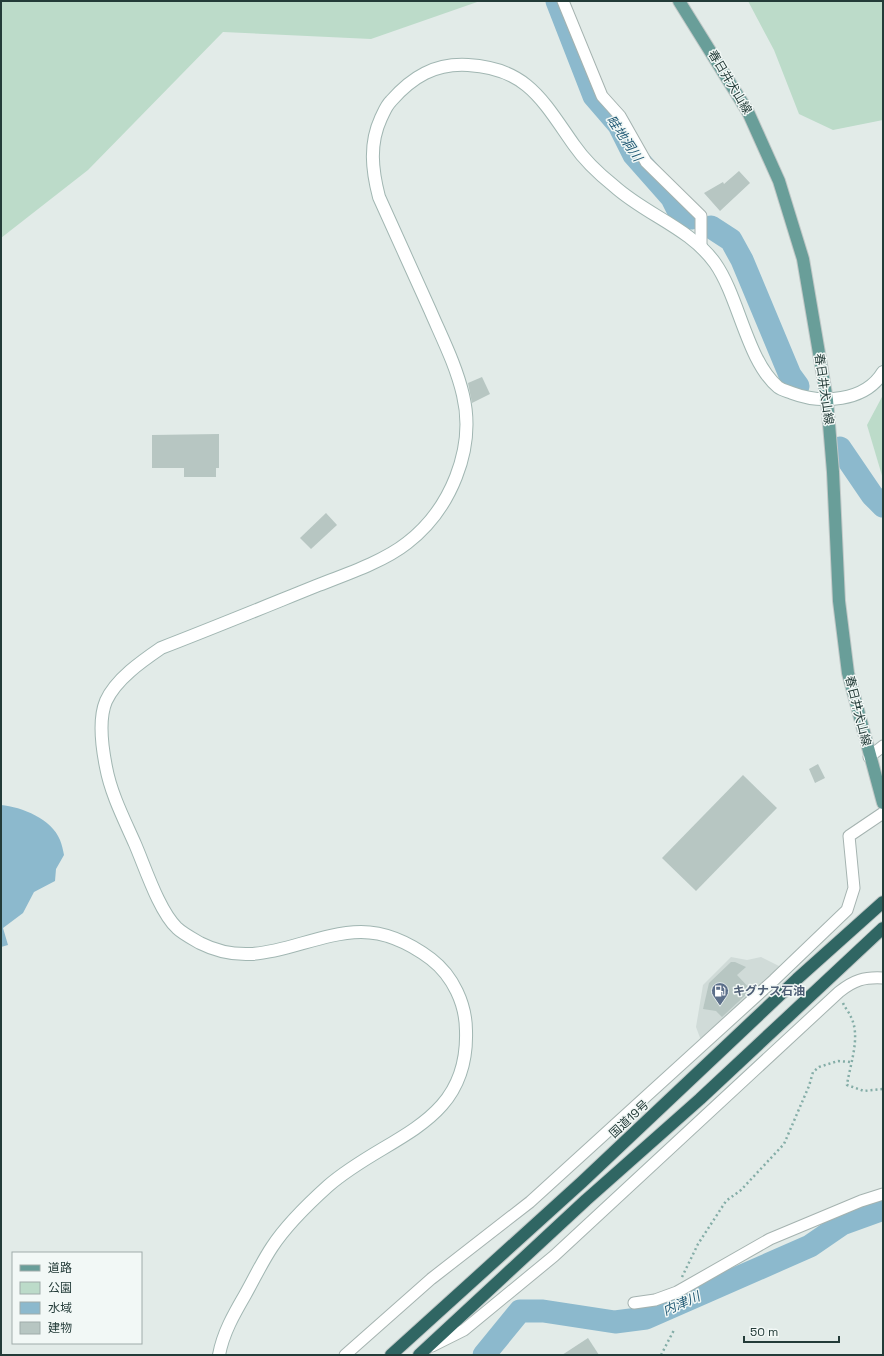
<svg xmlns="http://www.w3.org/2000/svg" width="884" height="1356" viewBox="0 0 884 1356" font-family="'Space Grotesk','Noto Sans JP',sans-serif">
<rect width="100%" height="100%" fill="#e2ebe8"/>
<polygon fill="#d0dbd8" points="731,957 747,960 761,957 781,967 702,1043 696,1027 703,985"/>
<g fill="#bcdbc9">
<polygon points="1,1 480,1 371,39 223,32 88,170 1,238"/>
<polygon points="748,1 883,1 883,120 833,130 799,114 774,50"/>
<polygon points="883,395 883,479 867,425"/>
</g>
<path fill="#8cb9cd" d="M1,805C22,807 52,819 60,840C62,845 63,850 64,855L56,869L55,881L34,892L23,913L3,928L8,945L1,947Z"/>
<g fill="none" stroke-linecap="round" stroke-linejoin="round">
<polyline stroke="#8cb9cd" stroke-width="4" points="868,1215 883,1217"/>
<g stroke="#8cb9cd" stroke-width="23">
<polyline points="557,1 594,96 619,125 634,155 672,198 679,212 691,218"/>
<polyline points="711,227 731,240 742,260 790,375 798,386"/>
<polyline points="840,448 872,495 883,506"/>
<polyline points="484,1355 520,1311 543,1311 615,1322 646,1318 810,1246 842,1224 883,1209"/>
</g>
</g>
<g fill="#b7c6c2">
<polygon points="739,171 750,183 720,211 704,193 723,182 724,184"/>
<polygon points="482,377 490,394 472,403 468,383"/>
<polygon points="219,434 219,468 216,468 216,477 184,477 184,468 152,468 152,435"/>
<polygon points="326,513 337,525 311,549 300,538"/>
<polygon points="818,764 825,778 815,783 809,769"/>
<polygon points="743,775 777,808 696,891 662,858"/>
<polygon points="731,962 735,962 746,967 737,975 751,990 722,1017 716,1011 703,1009 709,983"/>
<polygon points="588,1338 599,1355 562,1355"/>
</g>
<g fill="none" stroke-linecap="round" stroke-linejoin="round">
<g stroke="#a5b3b0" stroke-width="13">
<g id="street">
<polyline points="563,1 602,96 620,116 646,162 701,216 701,247"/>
<polyline points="869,757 883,746"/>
<polyline points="634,1303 655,1300 677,1292 770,1239 861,1201 883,1194"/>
<path d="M432,1346L464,1330L554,1256L839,992C854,980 864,977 883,978"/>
<polyline points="345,1355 431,1279 530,1202 774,980 847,910 854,888 849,836 883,813"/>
</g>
</g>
<g stroke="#a1b6b2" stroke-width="14">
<path id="secondary" d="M219,1355C223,1333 234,1314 245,1295C254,1279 262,1262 272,1247C287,1224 308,1204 328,1186C386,1135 469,1126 466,1031C466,1004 453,976 431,959C411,944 387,932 361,932C304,933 259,973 200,943C193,939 182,933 177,928C159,911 145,867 135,844C124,819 111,794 106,767C102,747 98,720 106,701C116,679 142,661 161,648C213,628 264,607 316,586C344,575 383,562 407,543C450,510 476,449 463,395C456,365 442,338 430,310C413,272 396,235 379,197C372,170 369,144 381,118C384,112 386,106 391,101C412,77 435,63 468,65C527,68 543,101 574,145C585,161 599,174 614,186C646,215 690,228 715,263C739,297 747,361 778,387C782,390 787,391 792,393C821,404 865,402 883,372"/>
</g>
<g stroke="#c1c8c7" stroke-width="14">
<polyline id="primary" points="679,1 748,112 779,181 803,259 827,400 833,472 839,601 848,673 883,803"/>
</g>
<g stroke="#c1c8c7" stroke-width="14">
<g id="highway">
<polyline points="391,1355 582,1182 797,979 883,902"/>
<polyline points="419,1355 586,1200 700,1099 883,928"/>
</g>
</g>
<g stroke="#84ada7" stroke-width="2.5" stroke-dasharray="2 3" stroke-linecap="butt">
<path d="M843,1003C845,1008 849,1012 851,1017C861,1037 850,1064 847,1085L864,1091L883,1089"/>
<polyline points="682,1277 698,1244 726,1201 741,1190 784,1144 809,1086 813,1072 819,1067 838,1061 850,1062"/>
<polyline points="661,1355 674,1330"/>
</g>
<use href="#street" stroke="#fff" stroke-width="11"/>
<use href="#secondary" stroke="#fff" stroke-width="12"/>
<use href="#primary" stroke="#699e99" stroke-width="12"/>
<use href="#highway" stroke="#306663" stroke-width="12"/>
</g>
<defs>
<g id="fuel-pin" transform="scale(0.9)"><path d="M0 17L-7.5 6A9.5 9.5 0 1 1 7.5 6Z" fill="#5c6f8a" stroke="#f2f8f6"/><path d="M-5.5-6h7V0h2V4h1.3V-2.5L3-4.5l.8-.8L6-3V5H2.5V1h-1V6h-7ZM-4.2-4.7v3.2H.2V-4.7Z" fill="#fff"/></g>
</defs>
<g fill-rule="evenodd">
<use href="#fuel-pin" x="720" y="991"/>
</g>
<g text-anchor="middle" stroke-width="3" stroke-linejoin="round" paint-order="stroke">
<g font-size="12" fill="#233b38" stroke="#f2f8f6">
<text transform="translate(730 82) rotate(59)" y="4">春日井犬山線</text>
<text transform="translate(824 389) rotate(82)" y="4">春日井犬山線</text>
<text transform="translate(858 711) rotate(76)" y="4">春日井犬山線</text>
<text transform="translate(629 1119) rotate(-43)" y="4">国道19号</text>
</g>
<g font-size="12" font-weight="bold" fill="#4e5e75" stroke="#f2f8f6" text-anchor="start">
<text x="733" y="995">キグナス石油</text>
</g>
<g font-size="13" font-style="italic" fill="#205974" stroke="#f2f8f6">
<text transform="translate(625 138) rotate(56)" y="5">畦地洞川</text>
<text transform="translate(681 1303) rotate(-24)" y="5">内津川</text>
</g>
</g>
<rect width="884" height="1356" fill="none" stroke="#233b38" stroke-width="4"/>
<rect x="12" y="1252" width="130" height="92" fill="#f2f8f6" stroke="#9facaa"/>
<rect x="20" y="1265" width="20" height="6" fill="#699e99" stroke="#9facaa"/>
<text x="48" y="1272" font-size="12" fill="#233b38">道路</text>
<rect x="20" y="1282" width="20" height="12" fill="#bcdbc9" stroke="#9facaa"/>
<text x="48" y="1292" font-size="12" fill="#233b38">公園</text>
<rect x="20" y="1302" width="20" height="12" fill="#8cb9cd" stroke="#9facaa"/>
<text x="48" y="1312" font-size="12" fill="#233b38">水域</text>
<rect x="20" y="1322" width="20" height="12" fill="#b7c6c2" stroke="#9facaa"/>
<text x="48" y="1332" font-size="12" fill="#233b38">建物</text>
<path d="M744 1336v6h95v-6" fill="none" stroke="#233b38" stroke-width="2"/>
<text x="750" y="1336" font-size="12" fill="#233b38" stroke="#f2f8f6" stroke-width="3" paint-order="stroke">50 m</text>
</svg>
